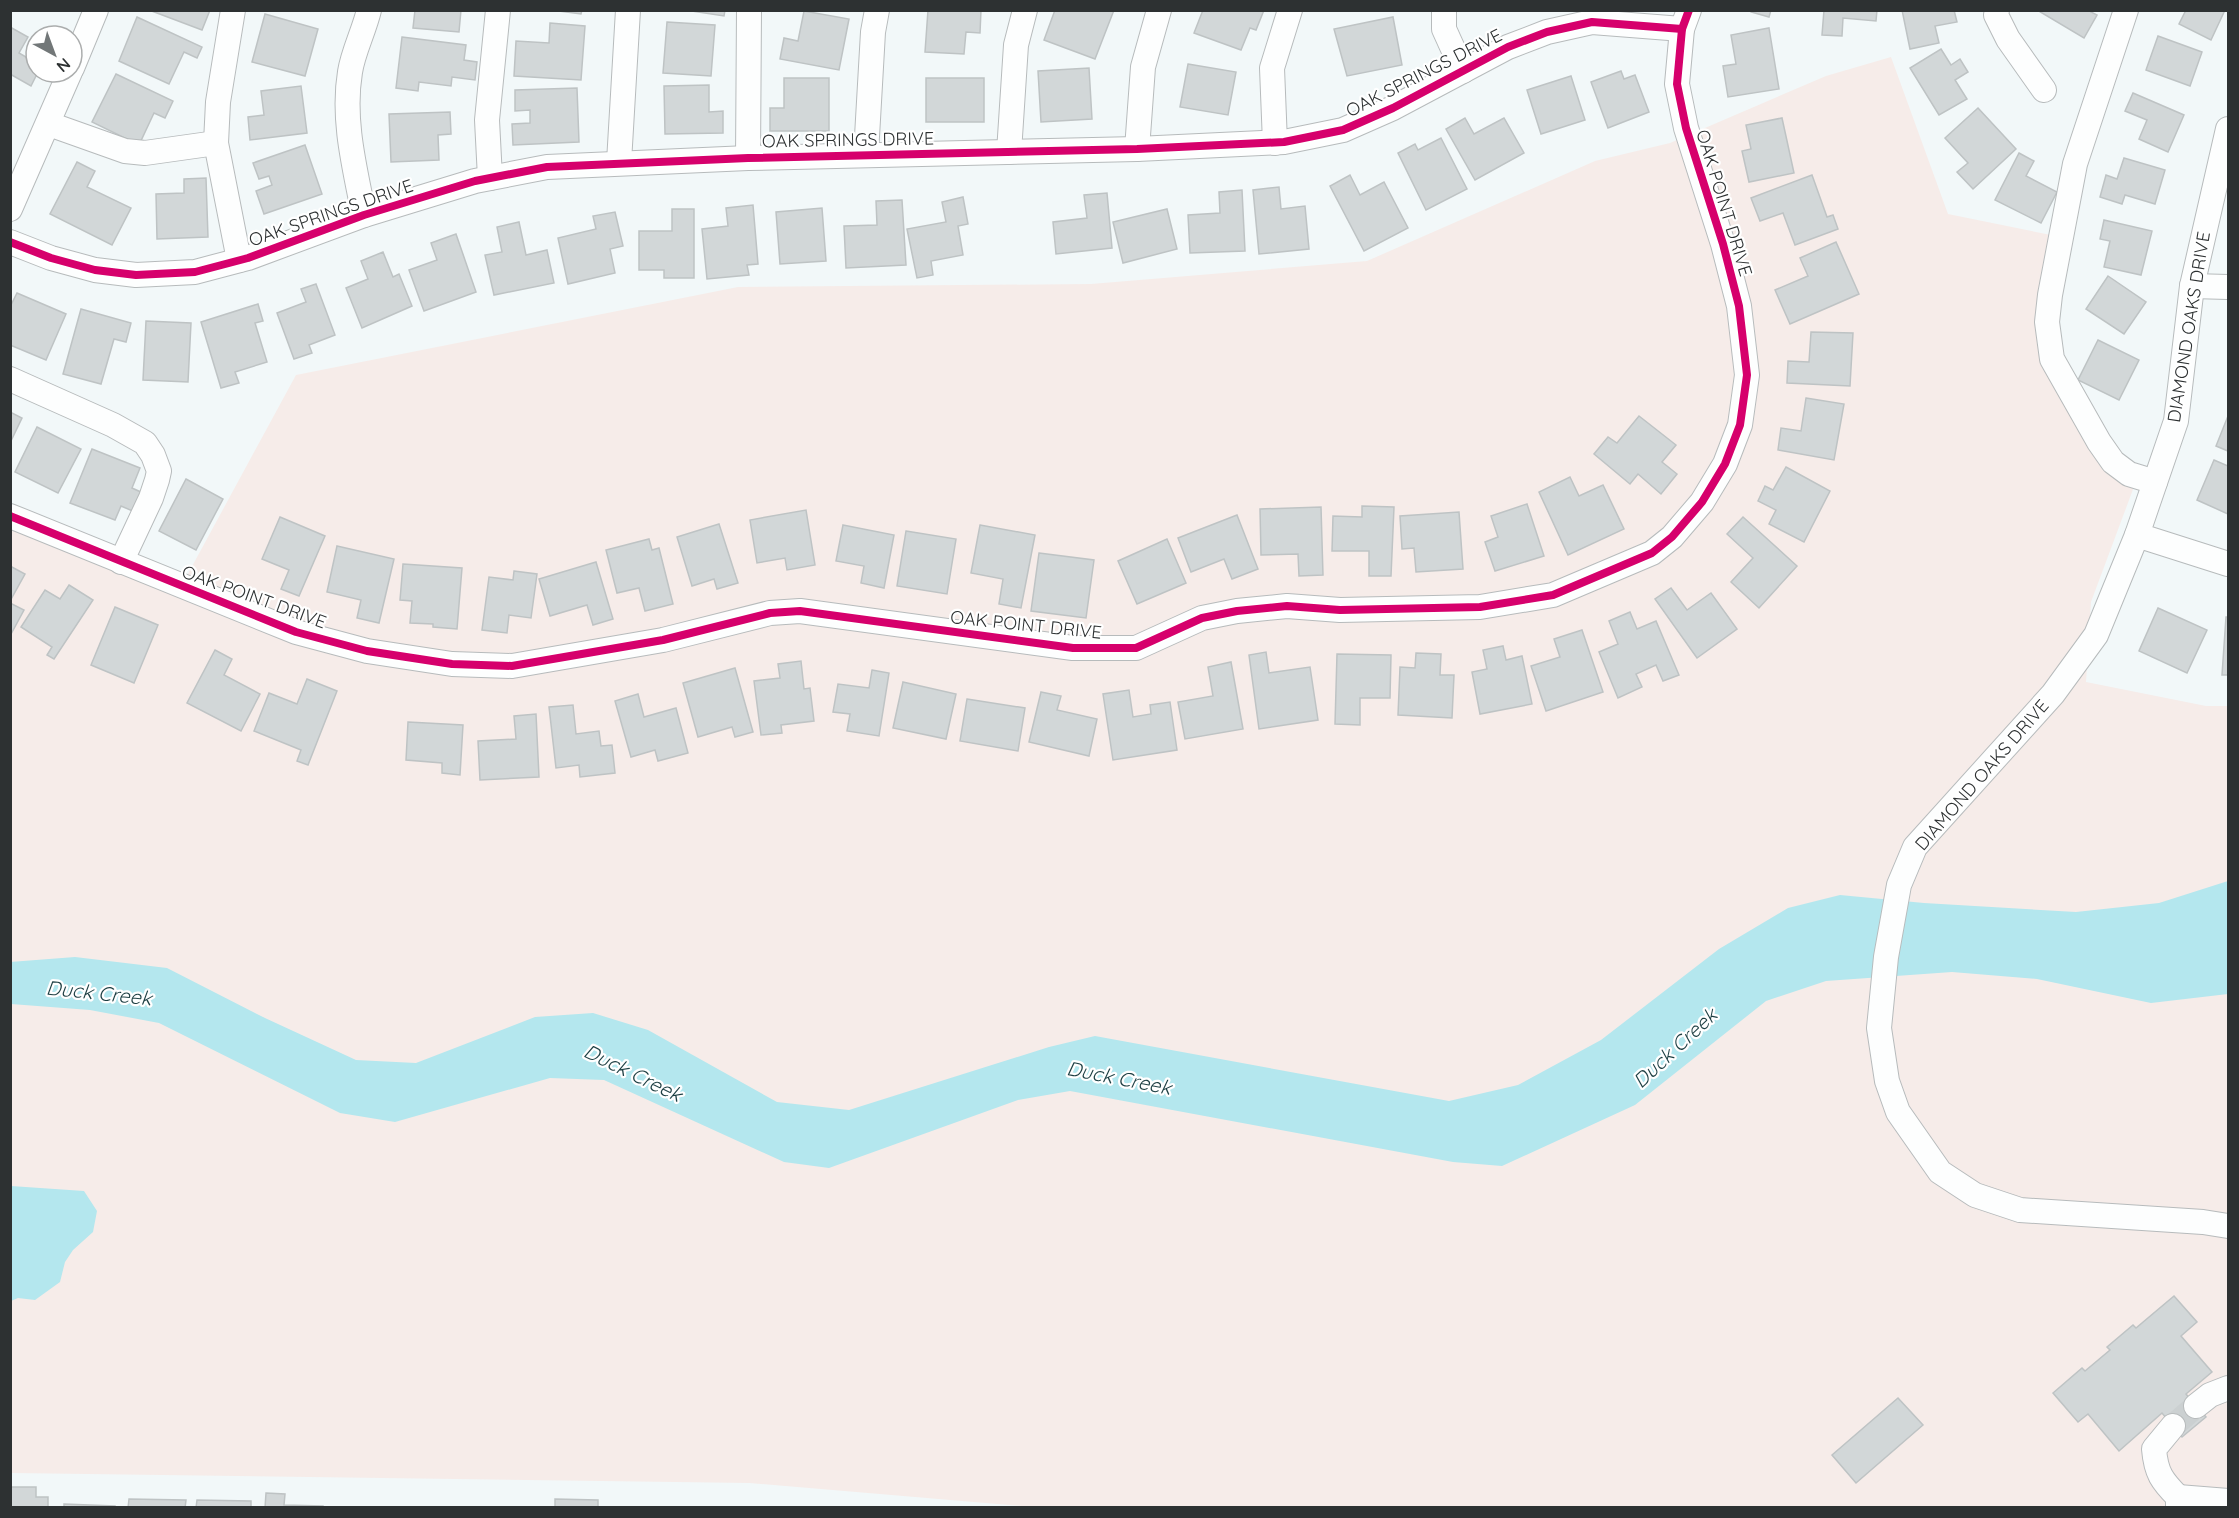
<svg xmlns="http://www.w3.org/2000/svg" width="2239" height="1518" viewBox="0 0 2239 1518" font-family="Quicksand,sans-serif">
<rect width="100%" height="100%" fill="#f2f8f9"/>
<polygon fill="#f6ece9" points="1891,57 1948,214 2051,235 2039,347 2135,484 2091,602 2086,682 2206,706 2228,706 2228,1507 1045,1508 749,1483 11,1473 11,522 177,594 296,375 738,287 1091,284 1367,261 1595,161 1670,143 1826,76"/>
<g fill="#b4e7ee">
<polygon points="2228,881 2228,994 2151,1003 2037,979 1952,972 1826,981 1766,1001 1635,1105 1502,1166 1453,1162 1070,1091 1018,1100 829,1168 784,1162 604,1080 550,1078 395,1122 340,1113 159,1023 90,1010 11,1004 10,962 75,957 167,968 265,1018 356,1060 416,1063 535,1017 593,1013 648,1030 777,1102 849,1110 1049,1047 1095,1036 1449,1101 1518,1085 1601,1040 1719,949 1788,908 1840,895 1924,903 2076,912 2159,903"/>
<polygon points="11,1186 84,1191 97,1211 93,1232 73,1250 65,1262 60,1282 35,1300 18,1298 11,1301"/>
</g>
<g fill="#d2d7d8" stroke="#bec3c4" stroke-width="1.5">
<polygon points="149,10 210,10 202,30"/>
<polygon points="415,10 461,10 459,32 413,28"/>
<polygon points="551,10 582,10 581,14"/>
<polygon points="685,10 725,10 724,16"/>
<polygon points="928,10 981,10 980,33 966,32 964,54 925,52"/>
<polygon points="1055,10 1114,10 1095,59 1044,40"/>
<polygon points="1203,10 1264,10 1256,30 1250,28 1241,50 1194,33"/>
<polygon points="1751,10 1771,10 1769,17 1751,12"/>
<polygon points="1824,10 1877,10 1876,21 1843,18 1842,36 1822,35"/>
<polygon points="1902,10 1954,10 1957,22 1935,26 1939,43 1910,49"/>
<polygon points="2037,10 2092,10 2091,12 2097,15 2084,38"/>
<polygon points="2186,10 2225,10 2211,40 2179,24"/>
<polygon points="804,11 849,19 839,70 780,59 784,38 798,41"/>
<polygon points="265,14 318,29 305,76 252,62"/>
<polygon points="137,17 202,47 197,58 184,52 169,84 119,61"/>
<polygon points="1393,17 1402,65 1347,76 1334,29"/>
<polygon points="667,22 715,25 711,76 663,73"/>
<polygon points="550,23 585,26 581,80 514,76 516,41 549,43"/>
<polygon points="10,27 28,37 19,53 36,63 36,72 38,72 31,86 10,74"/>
<polygon points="1769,28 1779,89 1728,97 1723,66 1736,64 1731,35"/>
<polygon points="2158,36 2202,52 2190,86 2146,70"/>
<polygon points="402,37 466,45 464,60 477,62 475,80 452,77 451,86 419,82 418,91 396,88"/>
<polygon points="1941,49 1951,65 1960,59 1968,72 1955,80 1967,99 1939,115 1910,68"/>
<polygon points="1188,64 1236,72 1228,115 1180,107"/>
<polygon points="1089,68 1092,119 1041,122 1038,71"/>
<polygon points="1621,71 1624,79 1635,75 1649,112 1608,128 1591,82"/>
<polygon points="116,74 173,101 165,118 154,113 139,145 92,122"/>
<polygon points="1571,76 1585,120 1541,134 1527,90"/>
<polygon points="784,78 829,78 829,131 770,131 770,108 784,108"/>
<rect x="926" y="78" width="58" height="44"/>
<polygon points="709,85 709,112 723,111 723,133 665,134 664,86"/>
<polygon points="301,86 307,133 250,140 248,117 264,115 261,91"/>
<polygon points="577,88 579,142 513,145 512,124 530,123 530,110 515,111 515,90"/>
<polygon points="2133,93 2184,115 2168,152 2139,139 2147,120 2125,111"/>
<polygon points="1978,108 2016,149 1973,189 1957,172 1968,163 1945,138"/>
<polygon points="450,112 451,134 438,135 439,160 391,162 389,114"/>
<polygon points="1465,118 1474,134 1504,118 1524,153 1475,180 1446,129"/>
<polygon points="1782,118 1794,173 1749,182 1742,151 1751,149 1746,125"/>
<polygon points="1441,138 1467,189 1426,210 1398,153 1415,144 1418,150"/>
<polygon points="305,145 322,194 264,214 256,191 272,185 269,176 259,179 253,163"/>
<polygon points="2019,153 2034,161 2026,176 2057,192 2041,223 1995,200"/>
<polygon points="2124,158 2165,170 2155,204 2125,195 2122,204 2100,197 2106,175 2117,179"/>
<polygon points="77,162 95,171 87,187 131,208 112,245 50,214"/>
<polygon points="1350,175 1360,195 1384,182 1408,228 1364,251 1330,186"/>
<polygon points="1812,175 1827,217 1833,215 1838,229 1795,245 1783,213 1760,221 1751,198"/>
<polygon points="206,178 208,237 157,239 156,194 184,193 184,179"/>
<polygon points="1279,187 1281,209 1305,206 1309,249 1259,254 1253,190"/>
<polygon points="1242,190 1245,251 1190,253 1188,215 1220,213 1219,192"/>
<polygon points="1107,193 1112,248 1056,254 1053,222 1087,218 1084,195"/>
<polygon points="963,197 968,224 958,226 963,255 931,261 933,275 917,278 907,229 946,222 942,202"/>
<polygon points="902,200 906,265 846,268 844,226 877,225 876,201"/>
<polygon points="753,205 758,264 747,265 749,275 707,279 702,229 728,226 726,208"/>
<polygon points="822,208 826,261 780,264 776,212"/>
<polygon points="672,209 694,209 694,278 664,278 664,270 639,270 639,231 672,231"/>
<polygon points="1167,209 1177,249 1123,263 1113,222"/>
<polygon points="615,212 623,246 610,249 615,273 568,284 558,238 596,229 593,216"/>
<polygon points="2104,220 2152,231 2141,275 2104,267 2110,241 2100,239"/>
<polygon points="519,222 526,255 547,250 554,283 494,295 485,255 502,252 497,227"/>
<polygon points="456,234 476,292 424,311 409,270 437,260 431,243"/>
<polygon points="1836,242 1859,294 1790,324 1775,290 1808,276 1800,258"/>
<polygon points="383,252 393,277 399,274 412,306 362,328 346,288 368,279 361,261"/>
<polygon points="2108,276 2146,302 2124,334 2086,309"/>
<polygon points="316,284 335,335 309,345 312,353 294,359 277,313 306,302 301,289"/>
<polygon points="17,293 66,314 46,360 10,345 10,307"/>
<polygon points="258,304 263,321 255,323 267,362 235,372 239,383 221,388 201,322"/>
<polygon points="81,309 131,323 126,342 114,339 101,384 63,374"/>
<polygon points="146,321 191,323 188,382 143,380"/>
<polygon points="1811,332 1853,333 1850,386 1787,383 1788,361 1809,362"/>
<polygon points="2098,340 2139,360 2119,400 2078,380"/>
<polygon points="1806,398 1844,404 1834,460 1778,450 1781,428 1801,431"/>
<polygon points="10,412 22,418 10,443"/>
<polygon points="1639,416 1676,445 1662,462 1677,474 1661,494 1638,474 1630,484 1594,454 1608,437 1617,443"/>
<polygon points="2228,416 2228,451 2216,446"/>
<polygon points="37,427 81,449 58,493 15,472"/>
<polygon points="92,449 140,468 132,488 143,493 135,512 121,506 115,520 70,503"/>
<polygon points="2214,460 2228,466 2228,514 2197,500"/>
<polygon points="1786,467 1830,491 1804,542 1769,524 1776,510 1758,501 1765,486 1773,490"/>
<polygon points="1570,477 1579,496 1603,485 1624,529 1568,555 1539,492"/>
<polygon points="186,479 223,499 196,550 159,531"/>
<polygon points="1527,504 1544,556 1495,571 1485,542 1498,537 1491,516"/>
<polygon points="1362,506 1394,507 1391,576 1369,576 1369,551 1332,551 1333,516 1362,517"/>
<polygon points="1321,507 1323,575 1299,576 1298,554 1261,555 1260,509"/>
<polygon points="806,510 815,565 787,570 785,558 757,563 750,520"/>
<polygon points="1459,512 1463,569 1416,572 1414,548 1402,549 1400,516"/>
<polygon points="1237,515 1258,569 1232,579 1224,559 1191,572 1178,538"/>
<polygon points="280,517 325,536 299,596 281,589 289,570 262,559"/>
<polygon points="1743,517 1797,566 1759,608 1731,582 1753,558 1727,534"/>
<polygon points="719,524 738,583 717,589 714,579 692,586 677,537"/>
<polygon points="843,525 894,535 884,588 861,583 864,566 836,561"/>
<polygon points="980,525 1035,535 1021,608 999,604 1003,579 971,573"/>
<polygon points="906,531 956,539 947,594 897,586"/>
<polygon points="649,539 652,550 659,548 673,604 645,611 639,588 617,593 606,550"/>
<polygon points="1167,539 1186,583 1137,604 1118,561"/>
<polygon points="337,546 394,559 379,623 357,618 361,600 327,592"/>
<polygon points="1039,553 1094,560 1086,618 1031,611"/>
<polygon points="596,562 613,619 593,625 587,605 550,616 539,579"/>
<polygon points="403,564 462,568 457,629 433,627 433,624 410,623 412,601 400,600"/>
<polygon points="10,566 25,574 10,601"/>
<polygon points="514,571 537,574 531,618 509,615 507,633 482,630 489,577 513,580"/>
<polygon points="69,585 93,600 54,659 47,655 52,647 21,627 45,590 60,599"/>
<polygon points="1671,588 1687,610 1711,593 1737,629 1697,658 1655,599"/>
<polygon points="10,603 24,610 10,636"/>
<polygon points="115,607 158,625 134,683 91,665"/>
<polygon points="2158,608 2207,630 2187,673 2139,651"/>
<polygon points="1630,612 1637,629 1656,621 1679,675 1663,681 1656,665 1636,674 1642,687 1618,698 1599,652 1618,644 1609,621"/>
<polygon points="2226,617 2228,617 2228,675 2222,675"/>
<polygon points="1582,630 1603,692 1546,711 1531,666 1560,657 1554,639"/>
<polygon points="1503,646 1506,660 1522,656 1532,704 1480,714 1472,672 1487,669 1483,650"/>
<polygon points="215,650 232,659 224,675 260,694 241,731 187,703"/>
<polygon points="1266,652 1269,673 1310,667 1318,720 1259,729 1249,655"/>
<polygon points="1416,653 1441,654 1440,675 1454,675 1452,718 1398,715 1400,667 1415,668"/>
<polygon points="1337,654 1391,655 1390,698 1360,698 1360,725 1335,724"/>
<polygon points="801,661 804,689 810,688 814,721 781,725 782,733 761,735 754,681 780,678 778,664"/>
<polygon points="1231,662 1243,729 1185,739 1178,702 1213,696 1208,667"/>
<polygon points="735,668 753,732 735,737 732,727 698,737 683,683"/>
<polygon points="872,670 889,673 879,736 847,731 850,714 833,712 838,684 869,688"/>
<polygon points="307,679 337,691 308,765 297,761 301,750 254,731 269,693 297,704"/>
<polygon points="903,682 956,694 946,739 893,728"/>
<polygon points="1129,690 1133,717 1151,714 1150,705 1170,702 1177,750 1113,760 1103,694"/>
<polygon points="1041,692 1061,696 1057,710 1097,719 1089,756 1029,742"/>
<polygon points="638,694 644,717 676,708 688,753 658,761 655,750 631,757 615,701"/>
<polygon points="967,699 1025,708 1018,751 960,741"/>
<polygon points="573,705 576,734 599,731 601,746 612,745 615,773 580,777 579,765 556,768 549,707"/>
<polygon points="536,714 539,777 480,780 478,741 516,739 514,716"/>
<polygon points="408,722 463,725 460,775 442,773 442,763 406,760"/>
<polygon points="2174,1296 2197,1322 2181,1336 2212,1372 2186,1394 2206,1417 2182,1437 2162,1413 2119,1451 2088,1414 2078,1422 2053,1393 2082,1368 2085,1371 2110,1350 2107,1347 2133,1325 2136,1328"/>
<polygon points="1898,1398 1923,1425 1856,1483 1832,1455"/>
<polygon points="10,1487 36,1487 36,1497 48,1497 48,1508 10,1508"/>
<polygon points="266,1493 285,1494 284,1505 323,1506 323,1508 265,1508"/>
<polygon points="129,1499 186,1500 185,1508 128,1508"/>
<polygon points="555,1499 598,1500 598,1508 555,1508"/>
<polygon points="197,1500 251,1501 251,1508 196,1508"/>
<polygon points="64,1504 115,1506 115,1508 64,1508"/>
</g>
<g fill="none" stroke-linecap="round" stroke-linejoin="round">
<polyline stroke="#cbd0d1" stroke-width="24" stroke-dasharray="24 12" stroke-linecap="butt" points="2173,1426 2196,1406"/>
<g stroke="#b7bbbc" stroke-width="26">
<g id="minor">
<polyline points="233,10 218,102 216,143 239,260"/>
<polyline points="1444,10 1444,29 1463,71"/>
<polyline points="1997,10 1996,15 2008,39 2044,90"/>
<polyline points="2126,10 2075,164 2050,295 2047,322 2052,359 2099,442 2113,462 2129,474 2155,482"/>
<polyline points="72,68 96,10"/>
<polyline points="49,124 125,151 145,153 216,143"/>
<polyline points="2228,129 2192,286 2176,421 2137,535 2096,635 2053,694 1915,847 1899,885 1886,957 1879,1028 1887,1081 1898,1112 1940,1172 1975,1195 2020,1210 2203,1222 2228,1226"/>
<polyline points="1275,143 1272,68 1290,10"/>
<polyline points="1137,149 1143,67 1159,10"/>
<polyline points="1009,152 1016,45 1025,10"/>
<polyline points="866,154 873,32 877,10"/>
<polyline points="748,158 749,10"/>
<polyline points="619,162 628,10"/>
<polyline points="490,178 487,120 498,10"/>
<polyline points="10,209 70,72"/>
<path d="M364,215C355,169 342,120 350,72C353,52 364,31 369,10"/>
<polyline points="10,242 51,258 95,270 136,275 195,272 248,258 364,215 475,181 547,167 748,158 1137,149 1284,142 1343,130 1393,108 1508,47 1547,32 1592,22 1682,29"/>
<polyline points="2192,286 2228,287"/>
<polyline points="10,379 113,425 145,443 153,455 159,471 157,480 151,498 121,562"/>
<polyline points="10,516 296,632 367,651 452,664 512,666 663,640 770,613 800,611 1073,648 1136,648 1202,618 1237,611 1287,606 1340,610 1480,607 1553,595 1652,553 1672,537 1702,502 1725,464 1740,425 1747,375 1739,306 1723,244 1686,128 1677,84 1682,29 1689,10"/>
<polyline points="2137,535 2228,564"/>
<polyline points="2196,1406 2210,1395 2228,1388"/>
<path d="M2173,1426L2154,1449C2156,1473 2162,1481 2178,1497V1508"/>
<polyline points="2178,1497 2228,1501"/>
</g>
</g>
<use href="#minor" stroke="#fdfefe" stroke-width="24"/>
<g stroke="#fff" stroke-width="11">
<g id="cycleway">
<polyline points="10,242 51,258 95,270 136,275 195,272 248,258 364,215 475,181 547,167 748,158 1137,149 1284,142 1343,130 1393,108 1508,47 1547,32 1592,22 1682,29"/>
<polyline points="10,516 296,632 367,651 452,664 512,666 663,640 770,613 800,611 1073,648 1136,648 1202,618 1237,611 1287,606 1340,610 1480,607 1553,595 1652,553 1672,537 1702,502 1725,464 1740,425 1747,375 1739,306 1723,244 1686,128 1677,84 1682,29 1689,10"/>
</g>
</g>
<use href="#cycleway" stroke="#d6006c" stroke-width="8"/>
</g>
<g text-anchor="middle" stroke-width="4.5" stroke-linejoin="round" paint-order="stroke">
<g font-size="18" fill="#2d3132" stroke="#fff">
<text transform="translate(1424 73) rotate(-27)" y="6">OAK SPRINGS DRIVE</text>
<text transform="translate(848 140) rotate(-1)" y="6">OAK SPRINGS DRIVE</text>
<text transform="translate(1724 203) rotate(73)" y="6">OAK POINT DRIVE</text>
<text transform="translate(331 213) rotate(-19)" y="6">OAK SPRINGS DRIVE</text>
<text transform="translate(2189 327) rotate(-81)" y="6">DIAMOND OAKS DRIVE</text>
<text transform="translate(254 597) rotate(20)" y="6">OAK POINT DRIVE</text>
<text transform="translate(1026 625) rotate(6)" y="6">OAK POINT DRIVE</text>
<text transform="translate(1982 775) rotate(-49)" y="6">DIAMOND OAKS DRIVE</text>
</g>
<g font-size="20" font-style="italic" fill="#1c3e42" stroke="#fff">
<text transform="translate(99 993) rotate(6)" y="7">Duck Creek</text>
<text transform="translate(1675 1048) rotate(-43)" y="7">Duck Creek</text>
<text transform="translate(633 1073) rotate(26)" y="7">Duck Creek</text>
<text transform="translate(1119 1078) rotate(11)" y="7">Duck Creek</text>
</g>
</g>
<rect width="2239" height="1518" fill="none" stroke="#2d3132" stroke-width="24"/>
<g transform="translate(54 54) rotate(139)"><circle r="28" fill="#ffffff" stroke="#abadad" stroke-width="1.5"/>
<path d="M0-4.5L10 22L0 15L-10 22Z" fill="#727778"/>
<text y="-9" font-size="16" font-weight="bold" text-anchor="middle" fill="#2d3132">N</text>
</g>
</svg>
